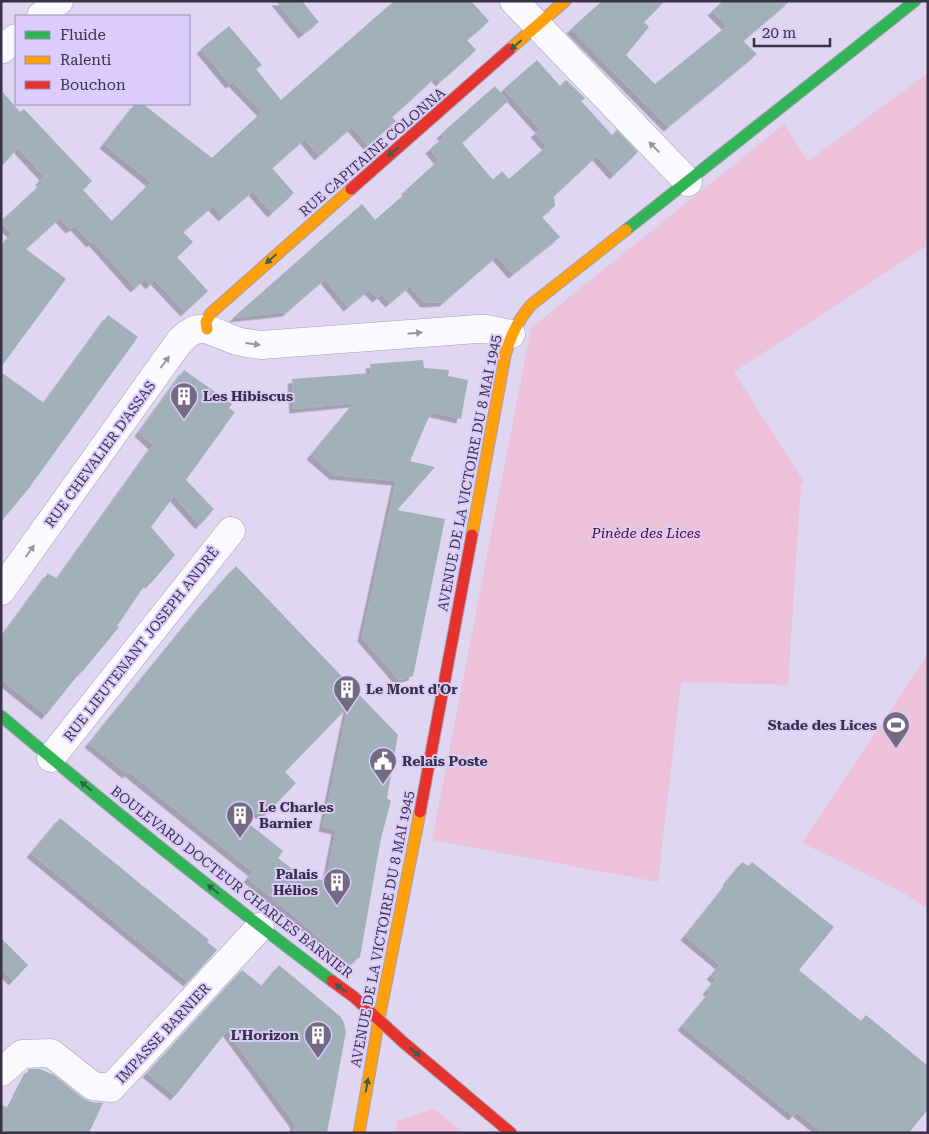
<svg xmlns="http://www.w3.org/2000/svg" width="929" height="1134" viewBox="0 0 929 1134" font-family="'Roboto Serif',serif">
<defs>
<filter id="shadow"><feDropShadow dx="-4.5" dy="4.5" stdDeviation="0" flood-color="#0004"/></filter>
</defs>
<rect width="100%" height="100%" fill="#dfd7f1"/>
<g fill="#edc1d9">
<polygon points="928,73 928,245 734,372 804,482 801,485 788,685 681,682 658,882 432,840 531,328 784,124 808,161"/>
<polygon points="928,654 928,909 905,894 802,843"/>
<polygon points="434,1109 464,1133 395,1133 397,1121"/>
</g>
<g fill="#a1b0b9" fill-rule="evenodd" filter="url(#shadow)">
<polygon points="276,1 302,1 319,22 303,34"/>
<polygon points="394,1 471,1 489,21 467,40 476,50 440,82 436,77 392,117 396,121 368,145 352,127 319,156 305,139 272,168 294,193 272,213 253,191 223,217 213,206 183,232 193,242 177,257 208,291 185,312 155,280 150,285 145,279 135,288 93,241 91,243 75,226 70,229 60,218 26,249 66,279 1,367 1,246 12,233 1,223 1,221 42,183 40,181 44,176 18,148 1,167 1,90 20,112 24,109 92,181 83,190 112,221 151,182 104,144 135,104 143,104 212,158 262,112 233,82 230,84 201,49 229,26 262,65 256,69 281,100"/>
<polygon points="602,1 665,1 644,22 649,27 626,55 655,84 727,26 712,11 723,1 790,1 743,41 757,54 668,127 571,29"/>
<polygon points="537,60 560,86 566,80 585,98 581,101 612,135 617,130 638,152 614,175 597,156 554,196 555,206 542,217 560,237 513,274 497,256 444,302 425,303 410,286 390,303 382,294 377,298 369,290 348,307 325,279 287,312 233,318 362,204 375,220 407,192 406,190 439,160 430,149 444,137 441,134 495,86 508,101 462,143 493,180 502,171 509,179 547,146 535,133 540,129 504,89"/>
<polygon points="108,315 138,337 29,488 1,522 1,372 44,403"/>
<polygon points="423,360 424,368 449,370 448,376 468,380 461,419 431,412 410,461 435,467 397,510 445,519 413,676 399,680 362,637 396,481 334,475 311,455 354,403 294,409 292,379 371,373 370,364"/>
<polygon points="184,370 232,404 229,408 235,412 186,480 214,509 200,525 174,496 151,527 175,555 150,584 147,582 117,626 119,627 82,672 81,671 46,715 1,679 1,637 48,573 57,579 153,445 139,432"/>
<path d="M236,566L398,735L387,798L391,801L381,838L360,957L349,964L295,917L248,878L253,872L129,772L127,774L89,743L203,603ZM348,707L323,827L336,830L326,881L301,876L278,858L283,851L228,807L265,815L296,783L285,772Z"/>
<polygon points="60,818 209,940 207,942 217,950 188,982 31,853"/>
<polygon points="742,862 748,866 752,862 834,927 799,970 861,1021 866,1015 928,1066 928,1109 909,1133 823,1133 797,1112 793,1116 682,1026 710,992 707,990 716,979 711,975 720,965 685,936 728,882 727,881"/>
<polygon points="1,938 28,965 13,981 1,968"/>
<polygon points="279,965 341,1017 344,1023 346,1032 327,1133 293,1133 295,1124 227,1031 175,1096 147,1073 242,970 262,986"/>
<polygon points="29,1069 40,1069 54,1075 84,1099 91,1102 103,1103 89,1133 1,1133 1,1105 9,1108"/>
</g>
<g fill="none" stroke-linecap="round" stroke-linejoin="round">
<g stroke="#a59eb4" stroke-width="29">
<g id="street">
<polyline points="514,1 688,182"/>
<polyline points="41,16 59,1"/>
<polyline points="1,50 16,38"/>
<path d="M1,591L179,342C185,336 191,330 199,329C206,327 228,338 237,341C245,343 253,344 261,345L477,329H486L511,334"/>
<polyline points="51,758 231,531"/>
<polyline points="1,1072 22,1054 51,1053 93,1086 111,1088 260,927"/>
</g>
</g>
<g stroke="#a59eb4" stroke-width="13">
<g id="fast">
<polyline points="626,230 915,1"/>
<path d="M1,716C109,807 219,896 332,981"/>
</g>
</g>
<g stroke="#a59eb4" stroke-width="13">
<g id="slow">
<polyline points="510,49 565,1"/>
<polyline points="207,329 206,322 211,313 351,189"/>
<path d="M472,535L505,356C510,336 518,320 531,305L626,230"/>
<polyline points="359,1133 379,1019 420,812"/>
</g>
</g>
<g stroke="#a59eb4" stroke-width="13">
<g id="jam">
<polyline points="351,189 510,49"/>
<polyline points="420,812 472,535"/>
<polyline points="332,981 354,997 403,1042 511,1133"/>
</g>
</g>
<use href="#street" stroke="#faf9fd" stroke-width="28"/>
<use href="#fast" stroke="#30b455" stroke-width="11"/>
<use href="#slow" stroke="#ff9f0a" stroke-width="11"/>
<use href="#jam" stroke="#e5322d" stroke-width="11"/>
</g>
<defs><path id="oneway-solid" d="M-6-.8H1V-3.2L6.5 0L1 3.2V.8H-6Z" transform="scale(1.25)"/></defs>
<g fill="#365f4d">
<use href="#oneway-solid" transform="translate(516 45) rotate(139)"/>
<use href="#oneway-solid" transform="translate(393 152) rotate(139)"/>
<use href="#oneway-solid" transform="translate(271 259) rotate(139)"/>
<use href="#oneway-solid" transform="translate(86 786) rotate(-141)"/>
<use href="#oneway-solid" transform="translate(213 889) rotate(-141)"/>
<use href="#oneway-solid" transform="translate(341 988) rotate(-143)"/>
<use href="#oneway-solid" transform="translate(415 1052) rotate(40)"/>
<use href="#oneway-solid" transform="translate(367 1085) rotate(-80)"/>
</g>
<g fill="#9a95a2">
<use href="#oneway-solid" transform="translate(654 147) rotate(-134)"/>
<use href="#oneway-solid" transform="translate(415 333) rotate(-5)"/>
<use href="#oneway-solid" transform="translate(253 344) rotate(7)"/>
<use href="#oneway-solid" transform="translate(165 362) rotate(-54)"/>
<use href="#oneway-solid" transform="translate(30 551) rotate(-54)"/>
</g>
<defs>
<g id="building-pin" transform="scale(1.4375)"><path d="M0 17L-7.5 6A9.5 9.5 0 1 1 7.5 6Z" fill="#736b83" stroke="#dbccfc"/><path d="M-4-6H4V6H1V3H-1V6H-4ZM-2.5-4.3h1.7v1.8h-1.7ZM.8-4.3h1.7v1.8H.8ZM-2.5-1h1.7V.8h-1.7ZM.8-1h1.7V.8H.8Z" fill="#fff"/></g>
<g id="stadium-pin" transform="scale(1.4375)"><path d="M0 17L-7.5 6A9.5 9.5 0 1 1 7.5 6Z" fill="#736b83" stroke="#dbccfc"/><path d="M0-5a6.5 5 0 1 0 0 10a6.5 5 0 1 0 0-10ZM-3.5-1.8h7v3.6h-7Z" fill="#fff"/></g>
<g id="civic-pin" transform="scale(1.4375)"><path d="M0 17L-7.5 6A9.5 9.5 0 1 1 7.5 6Z" fill="#736b83" stroke="#dbccfc"/><path d="M-.6-6.5H3V-4.5H.6V-3L4-1V1h2V6H-6V1h2V-1L-.6-3ZM-1.2 2.5V6h2.4V2.5Z" fill="#fff"/></g>
</defs>
<g fill-rule="evenodd">
<use href="#building-pin" x="184" y="396"/>
<use href="#building-pin" x="347" y="689"/>
<use href="#stadium-pin" x="896" y="725"/>
<use href="#civic-pin" x="383" y="761"/>
<use href="#building-pin" x="240" y="815"/>
<use href="#building-pin" x="337" y="882"/>
<use href="#building-pin" x="318" y="1035"/>
</g>
<g text-anchor="middle" stroke-width="4" stroke-linejoin="round" paint-order="stroke">
<g font-size="14" fill="#393148" stroke="#dbccfc">
<text transform="translate(372 152) rotate(-41)" y="5">RUE CAPITAINE COLONNA</text>
<text transform="translate(100 454) rotate(-54)" y="5">RUE CHEVALIER D'ASSAS</text>
<text transform="translate(469 473) rotate(-79)" y="5">AVENUE DE LA VICTOIRE DU 8 MAI 1945</text>
<text transform="translate(141 644) rotate(-52)" y="5">RUE LIEUTENANT JOSEPH ANDRÉ</text>
<text transform="translate(232 882) rotate(38)" y="5">BOULEVARD DOCTEUR CHARLES BARNIER</text>
<text transform="translate(382 929) rotate(-79)" y="5">AVENUE DE LA VICTOIRE DU 8 MAI 1945</text>
<text transform="translate(163 1033) rotate(-47)" y="5">IMPASSE BARNIER</text>
</g>
<g font-size="14" font-weight="bold" fill="#393148" stroke="#dbccfc" text-anchor="start">
<text x="203" y="401">Les Hibiscus</text>
<text x="366" y="694">Le Mont d'Or</text>
<text x="877" y="730" text-anchor="end">Stade des Lices</text>
<text x="402" y="766">Relais Poste</text>
<text x="259" y="812">Le Charles<tspan x="259" dy="16">Barnier</tspan></text>
<text x="318" y="879" text-anchor="end">Palais<tspan x="318" dy="16">Hélios</tspan></text>
<text x="299" y="1040" text-anchor="end">L'Horizon</text>
</g>
<g font-size="14" font-style="italic" fill="#54032a" stroke="#dbccfc">
<text x="646" y="538">Pinède des Lices</text>
</g>
</g>
<rect width="929" height="1134" fill="none" stroke="#393148" stroke-width="5"/>
<rect x="15" y="15" width="175" height="90" fill="#dbccfc" stroke="#9a8eb4"/>
<rect x="25" y="31" width="25" height="8" fill="#30b455" stroke="#9a8eb4"/>
<text x="60" y="40" font-size="15" fill="#393148">Fluide</text>
<rect x="25" y="56" width="25" height="8" fill="#ff9f0a" stroke="#9a8eb4"/>
<text x="60" y="65" font-size="15" fill="#393148">Ralenti</text>
<rect x="25" y="81" width="25" height="8" fill="#e5322d" stroke="#9a8eb4"/>
<text x="60" y="90" font-size="15" fill="#393148">Bouchon</text>
<path d="M754 38v8h76v-8" fill="none" stroke="#393148" stroke-width="2.5"/>
<text x="762" y="38" font-size="15" fill="#393148" stroke="#dbccfc" stroke-width="4" paint-order="stroke">20 m</text>
</svg>
